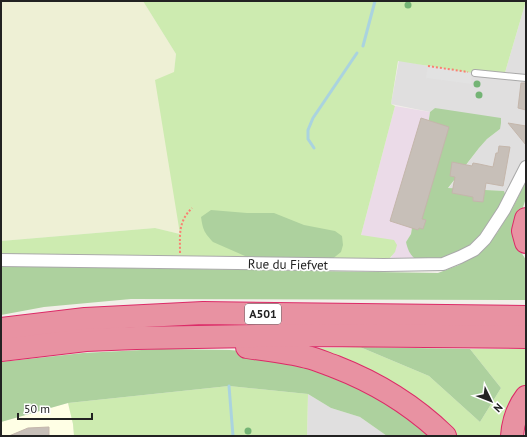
<svg xmlns="http://www.w3.org/2000/svg" width="527" height="437" viewBox="0 0 527 437" font-family="'PT Sans',sans-serif">
<rect width="100%" height="100%" fill="#f2efe9"/>
<g fill="#e0dfdf">
<polygon points="526,1 526,167 508,202 504,191 448,189 479,148 487,139 500,129 435,108 430,112 391,104 399,60 428,66 504,76"/>
<polygon points="308,394 331,408 360,417 387,436 307,436"/>
</g>
<polygon fill="#ebdbe8" points="395,106 430,112 411,234 406,242 424,265 384,265 392,256 361,235"/>
<polygon fill="#ffffe5" points="68,403 73,424 74,436 1,436 1,422"/>
<polygon fill="#eef0d5" points="1,1 143,1 176,54 174,72 180,234 155,228 1,241"/>
<g fill="#cdebb0">
<polygon points="143,1 526,1 504,76 472,73 398,61 391,104 395,106 361,235 394,240 397,245 395,252 384,265 1,260 1,241 155,228 180,234 155,80 174,72 176,54"/>
<polygon points="360,347 429,376 480,422 501,388 470,349 526,349 526,385 521,389 505,436 457,436 435,414 312,351 318,348"/>
<polygon points="229,386 308,394 307,436 74,436 73,424 68,403"/>
</g>
<g fill="#add19e">
<path d="M435,108L501,118V123L500,129L487,139L479,148L448,188L504,191L508,202L474,250L424,265C413,258 409,255 406,242L411,234L430,112Z"/>
<polygon points="526,167 526,198 517,226 518,247 526,260 526,300 131,299 44,307 1,315 1,266 438,273 459,265 482,249 497,233 513,207 525,183 518,182"/>
<path d="M211,210L247,213H274L304,225L335,231L342,236L343,245L341,252L331,260L261,263L213,242C204,232 203,230 201,217Z"/>
<polygon points="360,347 470,349 501,388 480,422 429,376"/>
<polygon points="161,349 230,350 265,353 285,359 356,387 392,406 430,436 387,436 360,417 331,408 308,394 229,386 68,403 1,422 1,362 83,353"/>
</g>
<polygon fill="#e2e2e2" points="428,66 472,73 471,84 426,78"/>
<g fill="none" stroke-linecap="round" stroke-linejoin="round">
<g stroke="#aad3df" stroke-width="3">
<polyline points="363,46 375,1"/>
<polyline points="314,148 308,139 308,130 313,118 357,53"/>
<polyline points="229,386 233,436"/>
</g>
</g>
<g fill="#c7bfb8" stroke="#c4b6ab">
<polygon points="521,83 526,83 526,110 518,108"/>
<polygon points="421,118 449,127 422,219 426,220 423,229 419,228 418,230 390,221"/>
<polygon points="508,123 526,126 526,145"/>
<polygon points="499,146 510,147 503,186 486,183 483,202 473,201 473,197 452,193 455,177 450,176 452,162 472,166 473,163 479,164 493,167 496,153 498,153"/>
<polygon points="49,427 49,436 9,436 28,428"/>
</g>
<g fill="none" stroke-linecap="round" stroke-linejoin="round">
<g stroke="#a9a9a9" stroke-width="8">
<polyline id="lane" points="475,73 526,78"/>
</g>
<g stroke="#a9a9a9" stroke-width="14">
<polyline id="street" points="1,260 384,265 443,264 460,257 474,250 485,239 504,210 526,167"/>
</g>
<g stroke="#dc2a67" stroke-width="24">
<g id="highway">
<polyline points="526,219 523,231 526,242"/>
<polyline points="1,329 85,319 203,313 526,317"/>
<path d="M247,347C267,350 288,352 307,357C317,359 327,364 336,367C377,383 414,406 445,436"/>
<polyline points="1,350 86,340 136,338 315,335 526,337"/>
<path d="M512,436C513,422 517,409 526,397"/>
</g>
</g>
<g stroke="#fa8072" stroke-width="2" stroke-dasharray="2 2" stroke-linecap="butt">
<polyline points="428,66 468,72"/>
<path d="M180,253C180,234 178,222 192,208"/>
</g>
<use href="#lane" stroke="#fff" stroke-width="6"/>
<use href="#street" stroke="#fff" stroke-width="12"/>
<use href="#highway" stroke="#e892a2" stroke-width="22"/>
</g>
<g fill="#74b475">
<circle cx="408" cy="5" r="3.5"/>
<circle cx="477" cy="84" r="3.5"/>
<circle cx="479" cy="95" r="3.5"/>
<circle cx="248" cy="431" r="3.5"/>
</g>
<g text-anchor="middle" stroke-width="3.5" stroke-linejoin="round" paint-order="stroke">
<rect fill="#fff" stroke="#646464" stroke-width="1" x="245" y="304" width="36" height="20" rx="3"/>
<g font-size="12" font-weight="bold" fill="#222">
<text x="263" y="318">A501</text>
</g>
<g font-size="13" fill="#222" stroke="#fff">
<text transform="translate(288 264) rotate(1)" y="5">Rue du Fiefvet</text>
</g>
</g>
<rect width="527" height="437" fill="none" stroke="#222222" stroke-width="4"/>
<g transform="translate(491 401) rotate(133)" stroke="#ffffff" stroke-width="3" paint-order="stroke">
<path d="M0-3L7 15L0 10L-7 15Z" fill="#222222"/>
<text y="-6" font-size="11" font-weight="bold" text-anchor="middle" fill="#222222">N</text>
</g>
<path d="M18 413v6h74v-6" fill="none" stroke="#222222" stroke-width="2"/>
<text x="24" y="413" font-size="12" fill="#222222" stroke="#ffffff" stroke-width="3" paint-order="stroke">50 m</text>
</svg>
